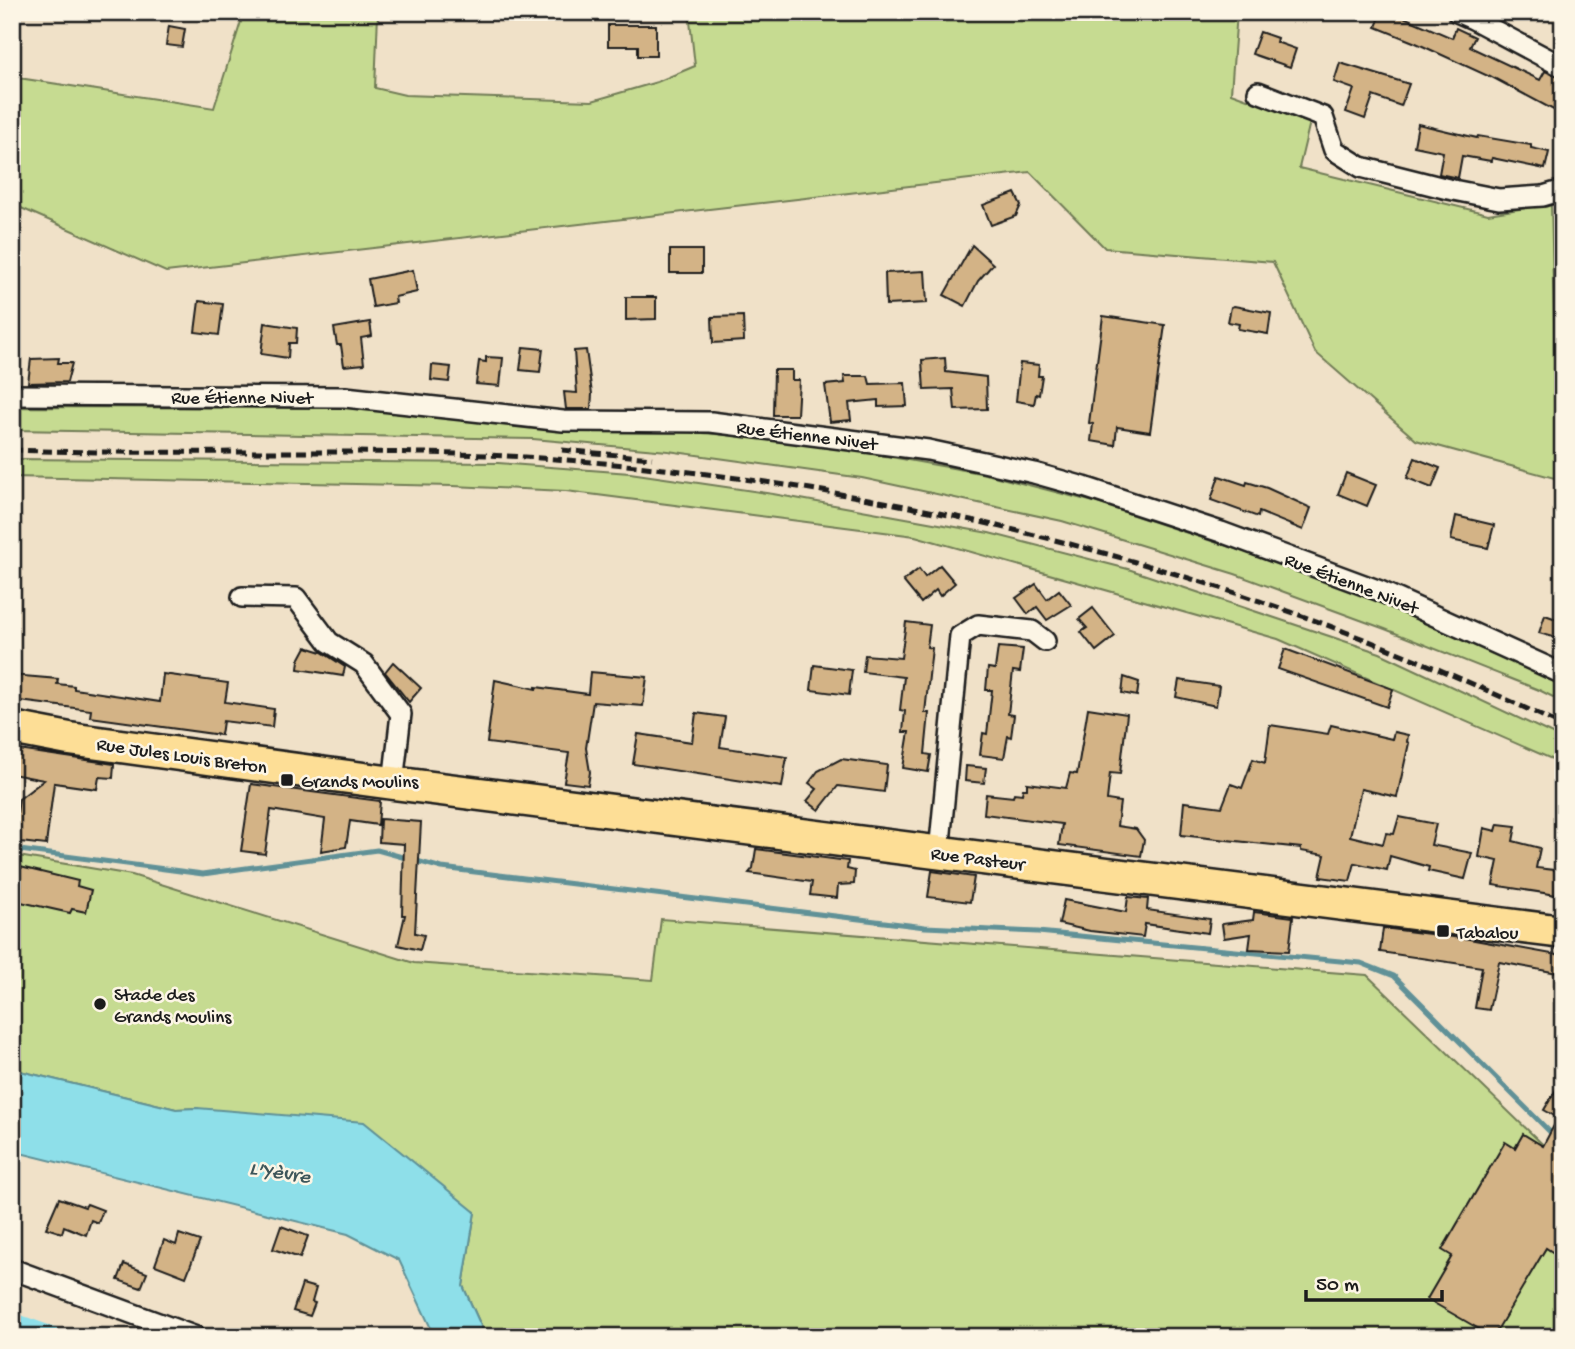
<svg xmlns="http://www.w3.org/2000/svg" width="1575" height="1349" viewBox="0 0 1575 1349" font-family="'Gochi Hand',sans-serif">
<rect width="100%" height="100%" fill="#f0e1c8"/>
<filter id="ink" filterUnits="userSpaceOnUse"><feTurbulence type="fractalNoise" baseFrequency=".0143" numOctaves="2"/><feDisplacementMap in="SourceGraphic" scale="14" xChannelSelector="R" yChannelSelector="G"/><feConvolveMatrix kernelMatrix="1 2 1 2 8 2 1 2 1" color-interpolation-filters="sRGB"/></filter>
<g filter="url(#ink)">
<g fill="#c6db91" stroke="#717c56" stroke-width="2">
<polygon points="244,12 372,12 378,14 375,88 405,95 592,101 657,82 695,66 689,12 1237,12 1231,93 1310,122 1299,168 1488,214 1551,204 1558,479 1416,440 1315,352 1273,262 1105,248 1030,172 166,272 12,204 12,77 214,108"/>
<polygon points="12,407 386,408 802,441 986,474 1094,502 1278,563 1393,606 1478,644 1563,686 1563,702 1539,690 1385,629 1235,574 1062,521 862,478 668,451 533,439 12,430"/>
<polygon points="12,459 498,463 630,473 773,494 989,533 1128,569 1380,653 1563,739 1563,764 1278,639 915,536 566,491 453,486 12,477"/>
<polygon points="12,855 132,875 414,963 653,980 661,919 1367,975 1563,1164 1563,1337 486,1337 463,1286 475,1212 197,1108 176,1109 12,1069"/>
</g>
<polygon fill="#8edfe9" stroke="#609197" stroke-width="2" points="12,1069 176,1109 197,1108 364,1122 475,1212 463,1286 486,1337 435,1337 399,1260 348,1234 12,1151"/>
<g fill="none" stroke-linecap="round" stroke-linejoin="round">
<polyline stroke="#609197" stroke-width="5" points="12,849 203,874 377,850 442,868 925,927 1038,932 1361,963 1394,976 1550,1132"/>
<polyline stroke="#8edfe9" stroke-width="19" points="12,1322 54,1337"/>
</g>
<g fill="#d3b386" stroke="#1c1c1c" stroke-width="2">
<polygon points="1382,12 1392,12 1452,38 1456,28 1475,37 1470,47 1540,80 1545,71 1563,79 1558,90 1563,93 1563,115 1490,76 1490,77 1416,43 1376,27"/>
<polygon points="608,25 656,25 656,56 638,56 638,46 608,46"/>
<polygon points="169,26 185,29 182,47 166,45"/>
<polygon points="1260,32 1277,38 1276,42 1296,49 1290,67 1252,54"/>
<polygon points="1340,63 1409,84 1401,106 1373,96 1365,119 1346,112 1354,89 1334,82"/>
<polygon points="1418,124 1477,138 1478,136 1531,145 1531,148 1549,152 1545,169 1492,158 1491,161 1462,156 1458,178 1439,174 1443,152 1414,146"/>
<polygon points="1015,193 1021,205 1016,216 991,225 983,205"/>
<polygon points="972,245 993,264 978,281 965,306 944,295"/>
<rect x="670" y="250" width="32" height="23"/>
<polygon points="413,270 417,292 395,297 396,303 373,307 368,279"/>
<polygon points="925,271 927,303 886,305 885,273"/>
<polygon points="626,297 656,297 656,319 626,320"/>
<polygon points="199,301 223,304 219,335 195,332"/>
<polygon points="1234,306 1271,313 1268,334 1238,329 1239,324 1228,322 1231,307"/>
<polygon points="743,316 744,341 713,343 712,317"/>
<polygon points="1103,316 1165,325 1150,432 1117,427 1115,445 1091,441 1093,424 1089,423"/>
<polygon points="370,322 372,336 361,338 364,364 344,366 341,345 337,345 334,328"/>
<polygon points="265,323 297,328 296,343 289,343 288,358 261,354"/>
<polygon points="523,347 543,349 540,372 520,370"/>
<polygon points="586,350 592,394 591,409 566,409 564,392 577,393 574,351"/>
<polygon points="486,357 503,358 500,386 476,384 479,361 486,362"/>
<polygon points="59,358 58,363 72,363 67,382 28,383 31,359"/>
<polygon points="945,358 946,372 986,377 987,409 955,410 953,389 924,390 922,360"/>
<polygon points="1020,363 1039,365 1038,376 1042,376 1039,395 1036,394 1034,404 1016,401"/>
<polygon points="432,365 451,367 449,382 431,380"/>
<polygon points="774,370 792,370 792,380 799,380 797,415 773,415"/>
<polygon points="844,376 868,376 870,384 905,383 907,406 878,407 878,400 849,403 851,420 830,422 825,385 845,383"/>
<polygon points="1415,458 1440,468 1432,488 1407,478"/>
<polygon points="1346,473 1376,485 1367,506 1338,494"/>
<polygon points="1219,476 1246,485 1247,482 1267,488 1311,508 1303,530 1259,512 1258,517 1211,500"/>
<polygon points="1456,516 1494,525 1488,548 1451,540"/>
<polygon points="940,565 955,583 940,596 936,590 921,603 903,581 919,569 925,577"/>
<polygon points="1036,584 1047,599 1059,590 1071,605 1047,620 1037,607 1028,614 1016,598"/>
<polygon points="1093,608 1115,636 1096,651 1081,632 1087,628 1079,619"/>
<polygon points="1545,615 1562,621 1557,638 1539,633"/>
<polygon points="906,622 930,625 927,647 932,648 925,713 929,713 925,754 931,755 928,772 903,768 909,732 903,732 905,711 900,710 904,677 863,672 865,655 901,658"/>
<polygon points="306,647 322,652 345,667 343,676 298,669 299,660"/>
<polygon points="998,647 1023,649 1020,672 1013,671 1008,714 1014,715 1011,737 1008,736 1004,758 980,755 983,733 987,734 992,690 986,690 988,668 995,669"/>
<polygon points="1285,649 1393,689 1387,707 1278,669"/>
<polygon points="393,662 421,688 409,702 385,672"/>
<polygon points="814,665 852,670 849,695 811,690"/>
<polygon points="590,672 647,677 643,706 593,702 586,748 590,772 588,785 564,782 569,753 487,743 495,680 536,689 536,687 588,694"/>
<polygon points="163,674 228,683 225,702 274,709 272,727 223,721 221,735 90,717 91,710 12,700 12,675 58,679 57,684 74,686 74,689 160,702"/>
<polygon points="1124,677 1139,682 1137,696 1122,693"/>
<polygon points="1179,680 1219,686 1216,706 1176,697"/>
<polygon points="1088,708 1127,714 1120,774 1110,773 1107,800 1120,802 1117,826 1136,829 1144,840 1141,856 1059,845 1062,824 984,814 986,794 1013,797 1014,793 1022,794 1023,789 1027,789 1027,783 1066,788 1070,773 1077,774"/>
<polygon points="696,713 725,717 720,747 787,757 782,787 633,764 638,734 692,742"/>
<polygon points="1270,725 1328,734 1331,725 1392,739 1394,732 1408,735 1407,742 1409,743 1397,797 1361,789 1350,836 1383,844 1386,833 1394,834 1399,817 1436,824 1431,845 1472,853 1465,879 1428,871 1429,867 1390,856 1387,870 1355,863 1350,881 1320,877 1325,855 1301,851 1301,848 1181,835 1184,802 1222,807 1231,784 1242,788 1253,759 1265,763"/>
<polygon points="12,749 114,764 113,778 99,777 97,789 54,783 46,845 12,841 12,814 17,814 19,799 44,780 12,774"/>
<polygon points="841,759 887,765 884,792 838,786 819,810 807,801 817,789 809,783 818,771"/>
<polygon points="966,766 986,768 984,783 965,781"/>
<polygon points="251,784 380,801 378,825 350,821 346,847 321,851 325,819 271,810 265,854 241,851"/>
<polygon points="380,819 421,822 415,933 424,935 420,950 398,945 405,915 402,915 404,844 379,842"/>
<polygon points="1498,824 1516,826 1513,841 1540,848 1536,868 1563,871 1563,896 1493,885 1498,861 1479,857 1484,828 1496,831"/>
<polygon points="756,849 848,861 847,869 855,871 854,884 838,885 837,898 810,895 812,882 749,873 753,868"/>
<polygon points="12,865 78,881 77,886 91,890 86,912 72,909 70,913 12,900"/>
<polygon points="932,871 974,877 970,902 928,897"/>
<polygon points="1128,897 1148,899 1147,910 1210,919 1208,933 1145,924 1143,937 1090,931 1059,924 1064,900 1126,912"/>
<polygon points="1254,912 1293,917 1289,951 1249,949 1251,934 1224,938 1222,924 1253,920"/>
<polygon points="1383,928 1469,939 1563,956 1563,974 1499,962 1489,1010 1475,1008 1482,967 1380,952"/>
<polygon points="1563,1078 1563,1259 1546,1248 1493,1337 1427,1299 1452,1256 1442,1250 1505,1142 1515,1148 1523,1134 1543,1146 1558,1118 1544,1110"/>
<polygon points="59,1198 85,1207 87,1204 103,1210 98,1223 91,1220 86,1235 64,1226 62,1233 46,1228"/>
<polygon points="281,1226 308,1236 300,1258 273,1249"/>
<polygon points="179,1234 200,1241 186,1277 155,1265 164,1240 176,1245"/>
<polygon points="124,1264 147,1273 141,1288 118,1280"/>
<polygon points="302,1284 316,1288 312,1302 315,1303 310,1316 293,1311"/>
</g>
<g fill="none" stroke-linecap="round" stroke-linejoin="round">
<g stroke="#1c1c1c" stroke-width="24">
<g id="street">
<polyline points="1457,12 1473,19 1563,67"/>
<polyline points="1258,92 1323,117 1334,150 1361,167 1448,189 1499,199 1543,196 1563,190"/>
<polyline points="12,395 345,397 563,421 711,422 928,450 1034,473 1084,487 1221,532 1380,591 1563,674"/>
<polyline points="242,597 296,598 329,642 364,664 401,714 393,783"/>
<polyline points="939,853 960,636 978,625 1032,631 1045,641"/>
<polyline points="12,1269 196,1337"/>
</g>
</g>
<g stroke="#1c1c1c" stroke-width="37">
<polyline id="primary" points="12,728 69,739 393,783 1563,932"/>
</g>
<use href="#street" stroke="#fcf5e5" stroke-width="19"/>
<use href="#primary" stroke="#fdde96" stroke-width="32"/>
<g stroke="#1c1c1c" stroke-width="5" stroke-dasharray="10 5" stroke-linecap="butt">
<path d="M12,450C183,456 354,447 524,457C883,479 1239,568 1563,726"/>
<polyline points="562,450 652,458"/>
</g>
</g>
</g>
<g fill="#1c1c1c" stroke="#fcf5e5" stroke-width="2.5">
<rect x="280" y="773" width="14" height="14" rx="3.5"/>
<rect x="1436" y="924" width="14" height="14" rx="3.5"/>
<circle cx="100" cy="1004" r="7"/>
</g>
<g text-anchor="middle" stroke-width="5" stroke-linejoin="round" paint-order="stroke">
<g font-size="19" fill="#1c1c1c" stroke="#fcf5e5">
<text x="242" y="403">Rue Étienne Nivet</text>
<text transform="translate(807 434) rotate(7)" y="7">Rue Étienne Nivet</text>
<text transform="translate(1352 582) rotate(21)" y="7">Rue Étienne Nivet</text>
<text transform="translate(182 754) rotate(8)" y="7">Rue Jules Louis Breton</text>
<text transform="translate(978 857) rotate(7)" y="7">Rue Pasteur</text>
</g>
<g font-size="19" fill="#1c1c1c" stroke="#fcf5e5" text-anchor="start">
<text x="301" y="787">Grands Moulins</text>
<text x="1457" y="938">Tabalou</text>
<text x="114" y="1000">Stade des<tspan x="114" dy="22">Grands Moulins</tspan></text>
</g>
<g font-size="21" font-style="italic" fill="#3e565a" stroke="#fcf5e5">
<text transform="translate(280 1171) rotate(9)" y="7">L'Yèvre</text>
</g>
</g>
<rect width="1575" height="1349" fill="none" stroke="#fcf5e5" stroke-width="42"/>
<rect x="21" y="21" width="1533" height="1307" fill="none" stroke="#1c1c1c" stroke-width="2.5" filter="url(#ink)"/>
<path d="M1306 1290v10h136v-10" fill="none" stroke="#1c1c1c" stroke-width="3.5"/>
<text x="1316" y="1290" font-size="21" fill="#1c1c1c" stroke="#fcf5e5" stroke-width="5" paint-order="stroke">50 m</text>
</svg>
